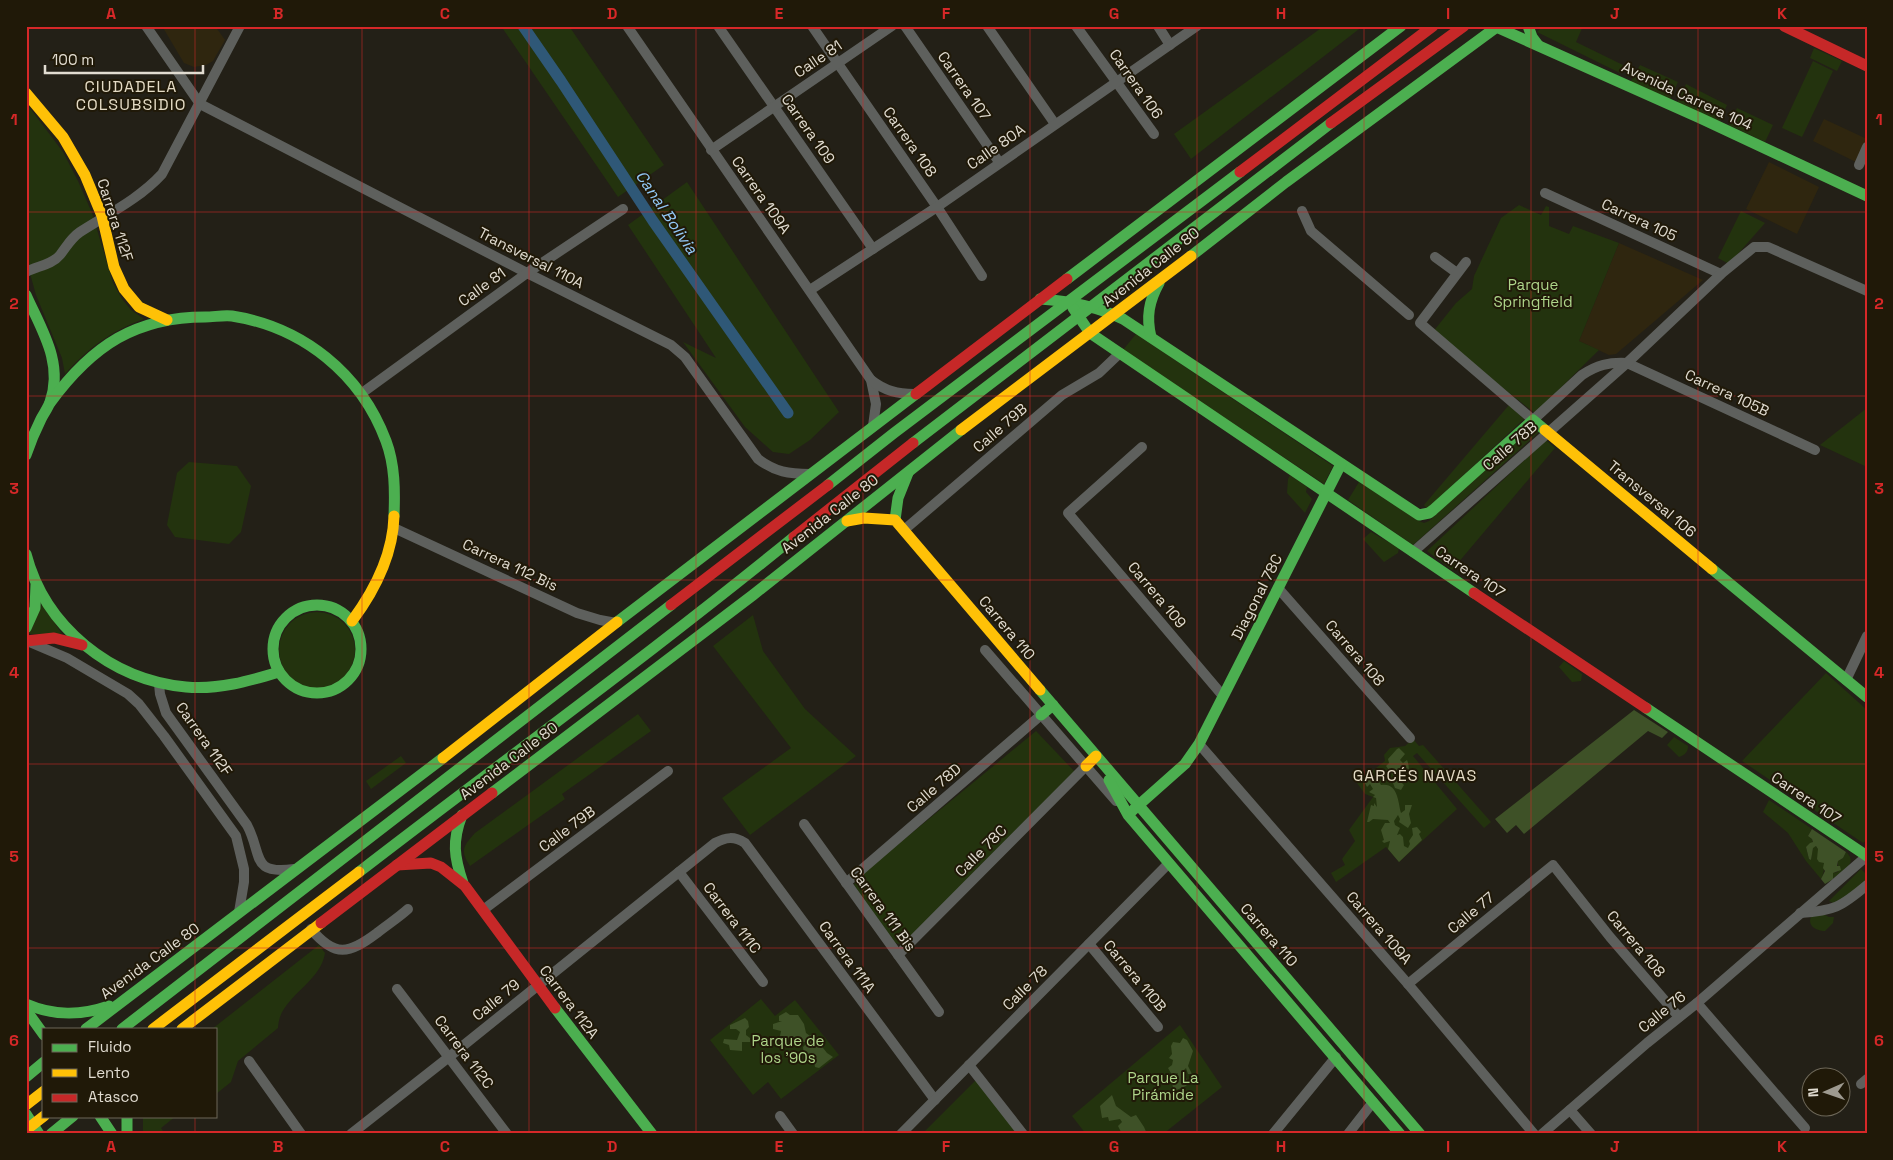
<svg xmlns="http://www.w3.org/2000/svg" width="1893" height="1160" viewBox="0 0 1893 1160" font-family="'Space Grotesk',sans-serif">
<rect width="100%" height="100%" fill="#232017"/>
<g fill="#2f260f">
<polygon points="162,26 215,26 225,40 213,61 206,65 194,67 184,63"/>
<polygon points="1824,119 1867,139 1856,162 1813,141"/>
<polygon points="1769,162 1819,187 1797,234 1746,209"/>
<polygon points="1619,243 1703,280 1616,354 1609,355 1579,341"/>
</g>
<g fill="#23330e">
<polygon points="501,26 569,26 664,165 618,197"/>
<polygon points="1324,26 1363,26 1191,159 1174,134"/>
<polygon points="1543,26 1583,26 1576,42 1623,65 1620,73 1537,32"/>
<polygon points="1814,48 1842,61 1837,71 1810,58"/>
<polygon points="1813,61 1833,71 1802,137 1782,128"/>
<polygon points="1640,65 1678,82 1669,101 1630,83"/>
<polygon points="1686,84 1727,105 1719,123 1677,103"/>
<path d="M26,103L63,152L78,181L92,213L113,283L122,299L131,310L144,319C111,331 88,348 65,374L62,358L36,295L26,259Z"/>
<polygon points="1737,108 1773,125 1765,142 1729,125"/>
<polygon points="687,182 839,412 810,440 789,454 773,452 745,427 683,342 716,358 628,225"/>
<polygon points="1519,205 1541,215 1546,206 1549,207 1549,226 1569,234 1573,226 1619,243 1579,341 1599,350 1535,413 1432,333 1456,303 1472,289 1474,276 1501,218"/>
<polygon points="1741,211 1765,223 1729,264 1718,258"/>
<polygon points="1136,334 1333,466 1324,484 1123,350"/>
<polygon points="1509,405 1524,419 1427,509 1424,505"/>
<polygon points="1867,408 1867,467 1820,445"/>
<polygon points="1532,426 1539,432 1413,545 1348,500 1359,482 1419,521 1424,523 1429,521"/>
<polygon points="1546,440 1555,448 1452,570 1427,551"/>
<polygon points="189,462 237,466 251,486 241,532 229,544 175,537 167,525 177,473"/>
<polygon points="1290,475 1307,487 1306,492 1312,499 1305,513 1287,493 1288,479"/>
<polygon points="1371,532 1399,548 1398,553 1384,562 1363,539"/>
<polygon points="42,604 62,634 29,634"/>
<circle cx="317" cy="650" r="38"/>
<polygon points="753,615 763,651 805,709 856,756 750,835 722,798 791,748 713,646"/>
<polygon points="1564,661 1582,674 1581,681 1572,682 1559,667"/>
<polygon points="1826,673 1867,710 1867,840 1863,843 1742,761"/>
<path d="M638,714L651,731L562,794L565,799L470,866C460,851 463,846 475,833Z"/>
<polygon points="1036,731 1075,772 905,942 898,944 891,940 854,885 857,878"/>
<path d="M1674,737L1688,746C1688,752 1685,755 1679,757L1667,745Z"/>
<polygon points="1413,739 1419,746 1423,745 1491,822 1484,828 1417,753 1413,756 1457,809 1399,862 1386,847 1336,882 1331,873 1345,865 1342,859 1355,841 1349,830 1373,797 1365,794 1357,783 1385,761 1384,755 1390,748 1405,746"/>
<polygon points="401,756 406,763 371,789 366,781"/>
<path d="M1769,800L1812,829L1808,836L1812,839L1813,843L1806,847L1809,859L1811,860L1813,847L1816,846C1824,857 1827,867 1821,879L1806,861L1788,833L1763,812Z"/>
<path d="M1846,852C1859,863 1842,872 1833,879L1832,873L1838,872V861L1843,858Z"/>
<path d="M1861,869L1867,875V878C1857,890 1848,900 1833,903L1829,901Z"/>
<path d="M1821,913L1829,917H1834L1833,923L1825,931C1817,931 1807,926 1811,917Z"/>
<path d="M319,945L325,953C321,980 289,993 280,1017C279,1020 278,1025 278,1028L238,1061L231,1082L216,1094V1029H212Z"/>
<polygon points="761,999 775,1016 795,1000 839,1055 781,1099 768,1082 753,1095 710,1040"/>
<polygon points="1180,1025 1222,1087 1163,1134 1086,1134 1072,1116"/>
<polygon points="976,1080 1018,1134 922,1134"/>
<polygon points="143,1116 176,1116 161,1128 165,1134 143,1134"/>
</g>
<g fill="#3e5127">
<polygon points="1634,710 1668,732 1662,738 1648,731 1524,834 1516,825 1507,833 1495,819"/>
<path d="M1399,748L1405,754L1400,760L1403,763L1407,760C1410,767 1409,773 1405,779H1398L1404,785L1401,790L1395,788L1393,783L1395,778L1386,766L1389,763L1388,759L1397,749Z"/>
<path d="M1372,775L1377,778L1381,785C1398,782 1398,802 1401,813L1405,810V805H1412L1409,814L1411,823L1408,828L1399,822L1400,819L1398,815L1394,821L1395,825L1400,828L1397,835L1400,834L1403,837L1404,846L1408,848L1410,844L1409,841L1413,835L1412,828L1417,827L1421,832L1419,834L1422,840L1399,862L1388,849L1390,841L1384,843L1382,841L1384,840L1381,830L1385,823H1390L1388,820L1373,819L1369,822H1367L1371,805L1374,806V803L1377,807L1376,798L1373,797L1375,795L1369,792L1373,789L1370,784L1367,787L1364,781H1367Z"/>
<polygon points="1812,829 1846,852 1843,858 1838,861 1837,866 1840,866 1841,870 1833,873 1833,879 1825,884 1821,879 1825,871 1823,868 1824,863 1819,862 1817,859 1818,849 1816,846 1813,848 1811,860 1809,859 1806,847 1810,843 1813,842 1812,839 1808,836"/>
<polygon points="786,1012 790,1015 798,1015 804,1024 806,1033 810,1036 812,1034 827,1053 833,1057 819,1068 815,1067 814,1060 804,1057 803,1047 806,1044 805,1042 798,1042 792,1036 788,1040 785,1037 780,1036 781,1031 773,1029 773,1024 782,1021 779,1021 779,1016"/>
<polygon points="745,1018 748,1021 749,1027 746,1030 746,1035 750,1038 750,1042 742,1042 742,1051 730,1050 729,1045 723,1043 724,1039 737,1040 740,1032 736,1029 730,1029 730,1025"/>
<path d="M1183,1038L1187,1040L1193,1051L1188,1066L1192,1074H1188L1186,1068L1184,1070L1186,1078L1189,1082L1186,1086L1174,1091C1170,1075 1172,1084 1178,1073L1172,1075L1168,1068L1172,1065L1173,1060L1169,1058L1172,1054L1171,1046L1173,1042L1180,1043Z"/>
<polygon points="1112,1095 1116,1106 1131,1117 1136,1115 1144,1127 1147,1134 1122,1134 1118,1126 1122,1122 1120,1119 1109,1121 1108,1117 1102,1118 1100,1106"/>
</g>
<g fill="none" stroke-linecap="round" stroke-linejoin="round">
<polyline stroke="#2f5877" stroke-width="11" points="523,26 561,81 653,221 788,413"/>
<g stroke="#5e605d" stroke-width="10">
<path d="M146,26L200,104L527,273L671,345L685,357L758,459C775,472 789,474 810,474"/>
<polyline points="627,26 871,380 876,404 873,426"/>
<polyline points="718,26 873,249"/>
<polyline points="812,26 937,207 982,276"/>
<polyline points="905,26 999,162"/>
<polyline points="987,26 1055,124"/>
<polyline points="1076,26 1154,134"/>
<polyline points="1158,26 1170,45"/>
<polyline points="711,150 892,26"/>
<polyline points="1859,165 1867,147"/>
<polyline points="1545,193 1721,274"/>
<polyline points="1302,211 1311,231 1409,315"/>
<polyline points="1435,257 1457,273"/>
<path d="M1466,262L1420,323L1533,420L1582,375C1597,365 1609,362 1627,363L1815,450"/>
<path d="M26,272C37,266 52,265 60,255C67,246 71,238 80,232C108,214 139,199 162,174L240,26"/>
<polyline points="810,290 937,207 1197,26"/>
<path d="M871,380C885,391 898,394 914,394"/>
<polyline points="362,393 527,273 623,209"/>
<polyline points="1142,447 1068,513 1223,696"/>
<polyline points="394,528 577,613 600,620 616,623"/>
<polyline points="904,530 1062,395 1099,373 1120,353"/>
<polyline points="1413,552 1627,363 1721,274 1754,247 1768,247 1867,291"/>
<polyline points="1278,588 1410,738"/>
<polyline points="27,641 67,658 128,694 139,704 164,736 236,836 244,869 244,882 239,912"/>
<polyline points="985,650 1116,801"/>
<polyline points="1846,680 1867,636"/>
<path d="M159,684L160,694L166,713L247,825C263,855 250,875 294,869"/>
<polyline points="1199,744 1408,984 1534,1134"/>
<polyline points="804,824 939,1012"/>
<polyline points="679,872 763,982"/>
<polyline points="846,883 1041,715"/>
<polyline points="483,910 668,771"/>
<path d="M1800,913C1834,911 1841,907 1867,885"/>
<path d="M311,929C335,958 349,954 377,933C387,925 398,918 408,909"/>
<polyline points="1089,944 1158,1027"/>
<polyline points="898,955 1086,766"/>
<polyline points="1408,984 1553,865 1610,937 1679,1017"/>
<polyline points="397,989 507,1134"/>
<polyline points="1697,1003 1805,1128"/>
<polyline points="249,1061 301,1134"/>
<polyline points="969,1065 1023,1134"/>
<polyline points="1861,1084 1867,1079"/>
<polyline points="1570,1110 1591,1134"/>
<polyline points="780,1116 793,1134"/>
<path d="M351,1134L449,1057L715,843C726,837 734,836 745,843L935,1100"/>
<polyline points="901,1134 1169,863"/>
<polyline points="1273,1134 1336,1057"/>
<polyline points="1348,1134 1373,1102"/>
<polyline points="1542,1134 1647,1043 1697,1003 1867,856"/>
</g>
<g stroke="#4caf50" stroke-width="11">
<polyline points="1494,26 1700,118 1867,196"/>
<polyline points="1528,26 1532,37 1538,45"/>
<polyline points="1191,256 1286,182 1498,26"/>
<polyline points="1067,279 1401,26"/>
<path d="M26,295C41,329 64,363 50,402C48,408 44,413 41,419C35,431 30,443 26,455"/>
<path d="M1040,299C1070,301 1096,306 1123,319L1419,515L1429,513L1433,510L1533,420L1545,430"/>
<polyline points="1073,308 1090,333 1474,593"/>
<path d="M1151,337C1146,317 1149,301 1159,283"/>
<path d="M50,403C69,377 90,354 118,338C145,323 175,317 205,317C214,317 223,315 232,316C303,327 361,374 386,441C395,465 395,491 394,516"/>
<polyline points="913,443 1331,123"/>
<polyline points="828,485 894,433 1240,172"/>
<polyline points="895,520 898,498 908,473"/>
<path d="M26,554C45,627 111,680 186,687C218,690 249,681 279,672"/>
<polyline points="1712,569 1867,697"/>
<circle cx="317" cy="649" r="44"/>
<polyline points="617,622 916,394"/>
<polyline points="26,628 35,608 36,585"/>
<polyline points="1040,690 1420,1134"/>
<polyline points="1646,708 1867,856"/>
<polyline points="1041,715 1053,705"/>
<polyline points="1109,780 1128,815 1400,1134"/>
<polyline points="492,793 753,595 961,430"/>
<polyline points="1132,811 1185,764 1199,744 1341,464"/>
<path d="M462,815C452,841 454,857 463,883"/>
<path d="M359,872C504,760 652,653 794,537"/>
<path d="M26,1004C54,1016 80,1016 109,1006"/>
<polyline points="555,1008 652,1134"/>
<polyline points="26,1010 44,1035"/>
<polyline points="86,1029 443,758"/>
<polyline points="122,1029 671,605"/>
<polyline points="26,1077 44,1062"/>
<polyline points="26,1114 39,1134"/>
<polyline points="100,1116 112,1134"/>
<polyline points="127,1116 127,1134"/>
<polyline points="51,1134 73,1116"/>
</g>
<g stroke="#ffc107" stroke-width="11">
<polyline points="26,93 63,137 85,175 102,216 114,267 124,289 139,307 167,320"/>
<polyline points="961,430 1191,256"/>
<polyline points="1545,430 1712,569"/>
<polyline points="847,521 864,518 895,520 1040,690"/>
<path d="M352,621C375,590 393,555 394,516"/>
<polyline points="443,758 617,622"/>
<polyline points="1086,766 1096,756"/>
<polyline points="153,1029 359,872"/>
<polyline points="182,1029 321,923"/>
<polyline points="26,1105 44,1091"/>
<polyline points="26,1130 44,1116"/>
</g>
<g stroke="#c62828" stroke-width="11">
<polyline points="1784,26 1867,66"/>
<polyline points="1331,123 1464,26"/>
<polyline points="1240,172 1433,26"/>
<polyline points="916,394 1067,279"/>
<polyline points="794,537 913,443"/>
<polyline points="1474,593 1646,708"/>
<polyline points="671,605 828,485"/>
<polyline points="26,641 54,638 82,645"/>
<polyline points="397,865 431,863 441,867 465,886 555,1008"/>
<polyline points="321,923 492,793"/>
</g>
</g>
<path fill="none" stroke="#d62828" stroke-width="1" stroke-opacity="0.55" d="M195,26V1029M362,26V1134M529,26V1134M696,26V1134M863,26V1134M1030,26V1134M1197,26V1134M1364,26V1134M1531,26V1134M1698,26V1134M26,212H1867M26,396H1867M26,580H1867M26,764H1867M26,948H1867M195,1116V1134"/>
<g text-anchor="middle" stroke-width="4" stroke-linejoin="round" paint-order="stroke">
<g font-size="15" fill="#e1dcd1" stroke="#201908">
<text transform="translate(818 59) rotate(-34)" y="5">Calle 81</text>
<text transform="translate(1136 84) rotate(55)" y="5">Carrera 106</text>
<text transform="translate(964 86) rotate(55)" y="5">Carrera 107</text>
<text transform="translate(1687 96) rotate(25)" y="5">Avenida Carrera 104</text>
<text transform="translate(808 129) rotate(55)" y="5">Carrera 109</text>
<text transform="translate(910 142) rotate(55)" y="5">Carrera 108</text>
<text transform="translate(996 147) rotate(-35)" y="5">Calle 80A</text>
<text transform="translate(761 195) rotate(55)" y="5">Carrera 109A</text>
<text transform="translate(115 220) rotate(72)" y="5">Carrera 112F</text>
<text transform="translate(1639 220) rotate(25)" y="5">Carrera 105</text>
<text transform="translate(531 258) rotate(27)" y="5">Transversal 110A</text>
<text transform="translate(1151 267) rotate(-38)" y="5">Avenida Calle 80</text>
<text transform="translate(482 287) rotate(-36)" y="5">Calle 81</text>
<text transform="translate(1727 393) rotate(25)" y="5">Carrera 105B</text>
<text transform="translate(1000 428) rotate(-41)" y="5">Calle 79B</text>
<text transform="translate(1510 446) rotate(-41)" y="5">Calle 78B</text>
<text transform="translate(1652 499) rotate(40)" y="5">Transversal 106</text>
<text transform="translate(830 514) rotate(-38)" y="5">Avenida Calle 80</text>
<text transform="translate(510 565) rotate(25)" y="5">Carrera 112 Bis</text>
<text transform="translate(1470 572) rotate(34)" y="5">Carrera 107</text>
<text transform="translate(1157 595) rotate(50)" y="5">Carrera 109</text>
<text transform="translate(1257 597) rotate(-63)" y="5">Diagonal 78C</text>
<text transform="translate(1007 628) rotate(50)" y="5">Carrera 110</text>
<text transform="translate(1355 653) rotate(49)" y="5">Carrera 108</text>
<text transform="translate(204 739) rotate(55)" y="5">Carrera 112F</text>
<text transform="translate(509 761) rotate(-37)" y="5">Avenida Calle 80</text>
<text transform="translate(934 788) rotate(-41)" y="5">Calle 78D</text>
<text transform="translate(1806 798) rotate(34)" y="5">Carrera 107</text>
<text transform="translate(567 829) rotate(-37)" y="5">Calle 79B</text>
<text transform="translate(981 851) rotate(-45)" y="5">Calle 78C</text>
<text transform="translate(883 909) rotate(54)" y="5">Carrera 111 Bis</text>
<text transform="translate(1471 913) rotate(-40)" y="5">Calle 77</text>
<text transform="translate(732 918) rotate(53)" y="5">Carrera 111C</text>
<text transform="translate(1379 928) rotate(49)" y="5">Carrera 109A</text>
<text transform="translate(1269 935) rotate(49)" y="5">Carrera 110</text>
<text transform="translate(1636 944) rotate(50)" y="5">Carrera 108</text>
<text transform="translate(847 957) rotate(54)" y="5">Carrera 111A</text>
<text transform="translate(150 961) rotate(-36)" y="5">Avenida Calle 80</text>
<text transform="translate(1135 976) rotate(50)" y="5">Carrera 110B</text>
<text transform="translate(1025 988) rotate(-45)" y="5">Calle 78</text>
<text transform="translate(496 1000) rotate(-39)" y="5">Calle 79</text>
<text transform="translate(569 1002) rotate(53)" y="5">Carrera 112A</text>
<text transform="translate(1662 1012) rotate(-39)" y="5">Calle 76</text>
<text transform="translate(464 1052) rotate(53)" y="5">Carrera 112C</text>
</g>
<g font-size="15" fill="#aed58a" stroke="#201908">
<text x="1533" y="290">Parque<tspan x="1533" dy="17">Springfield</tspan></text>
<text x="788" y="1046">Parque de<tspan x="788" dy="17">los '90s</tspan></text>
<text x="1163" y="1083">Parque La<tspan x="1163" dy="17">Pirámide</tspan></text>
</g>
<g font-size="16" letter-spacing="1" fill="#e4dbc5" stroke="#201908">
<text x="131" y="92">CIUDADELA<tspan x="131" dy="18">COLSUBSIDIO</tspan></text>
<text x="1415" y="781">GARCÉS NAVAS</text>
</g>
<g font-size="16" font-style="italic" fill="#92c8f6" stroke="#201908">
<text transform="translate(667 212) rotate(56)" y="6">Canal Bolivia</text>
</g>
</g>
<rect width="1893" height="1160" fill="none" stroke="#201908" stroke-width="55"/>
<rect x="42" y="1028" width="175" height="90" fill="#201908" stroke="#6d6758"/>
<rect x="52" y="1044" width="25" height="8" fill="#4caf50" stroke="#6d6758"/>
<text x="88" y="1052" font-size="15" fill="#e1dcd1">Fluido</text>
<rect x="52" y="1069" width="25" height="8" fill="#ffc107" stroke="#6d6758"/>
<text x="88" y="1078" font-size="15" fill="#e1dcd1">Lento</text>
<rect x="52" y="1094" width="25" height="8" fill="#c62828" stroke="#6d6758"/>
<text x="88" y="1102" font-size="15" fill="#e1dcd1">Atasco</text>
<g transform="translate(1826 1092) rotate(268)"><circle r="24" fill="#201908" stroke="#6d6758"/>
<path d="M0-4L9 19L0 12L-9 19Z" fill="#9e9a90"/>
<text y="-8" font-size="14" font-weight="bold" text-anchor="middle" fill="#e1dcd1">N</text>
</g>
<path d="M45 65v8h158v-8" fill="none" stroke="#e1dcd1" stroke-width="2.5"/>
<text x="52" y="65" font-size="15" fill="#e1dcd1" stroke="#201908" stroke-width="4" paint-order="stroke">100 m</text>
<rect x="28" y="28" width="1838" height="1104" fill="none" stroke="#d62828" stroke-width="2"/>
<g font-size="16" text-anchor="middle" font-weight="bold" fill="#d62828">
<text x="111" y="19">A</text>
<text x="278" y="19">B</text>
<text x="445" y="19">C</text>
<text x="612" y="19">D</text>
<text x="779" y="19">E</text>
<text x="946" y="19">F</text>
<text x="1114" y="19">G</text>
<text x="1281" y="19">H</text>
<text x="1448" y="19">I</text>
<text x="1615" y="19">J</text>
<text x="1782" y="19">K</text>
<text x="14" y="125">1</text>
<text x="1879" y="125">1</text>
<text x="14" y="309">2</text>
<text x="1879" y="309">2</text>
<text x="14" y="494">3</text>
<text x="1879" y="494">3</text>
<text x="14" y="678">4</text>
<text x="1879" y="678">4</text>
<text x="14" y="862">5</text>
<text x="1879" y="862">5</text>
<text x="14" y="1046">6</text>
<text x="1879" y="1046">6</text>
<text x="111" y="1152">A</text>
<text x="278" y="1152">B</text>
<text x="445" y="1152">C</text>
<text x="612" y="1152">D</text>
<text x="779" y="1152">E</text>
<text x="946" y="1152">F</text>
<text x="1114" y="1152">G</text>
<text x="1281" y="1152">H</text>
<text x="1448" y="1152">I</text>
<text x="1615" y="1152">J</text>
<text x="1782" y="1152">K</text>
</g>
</svg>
